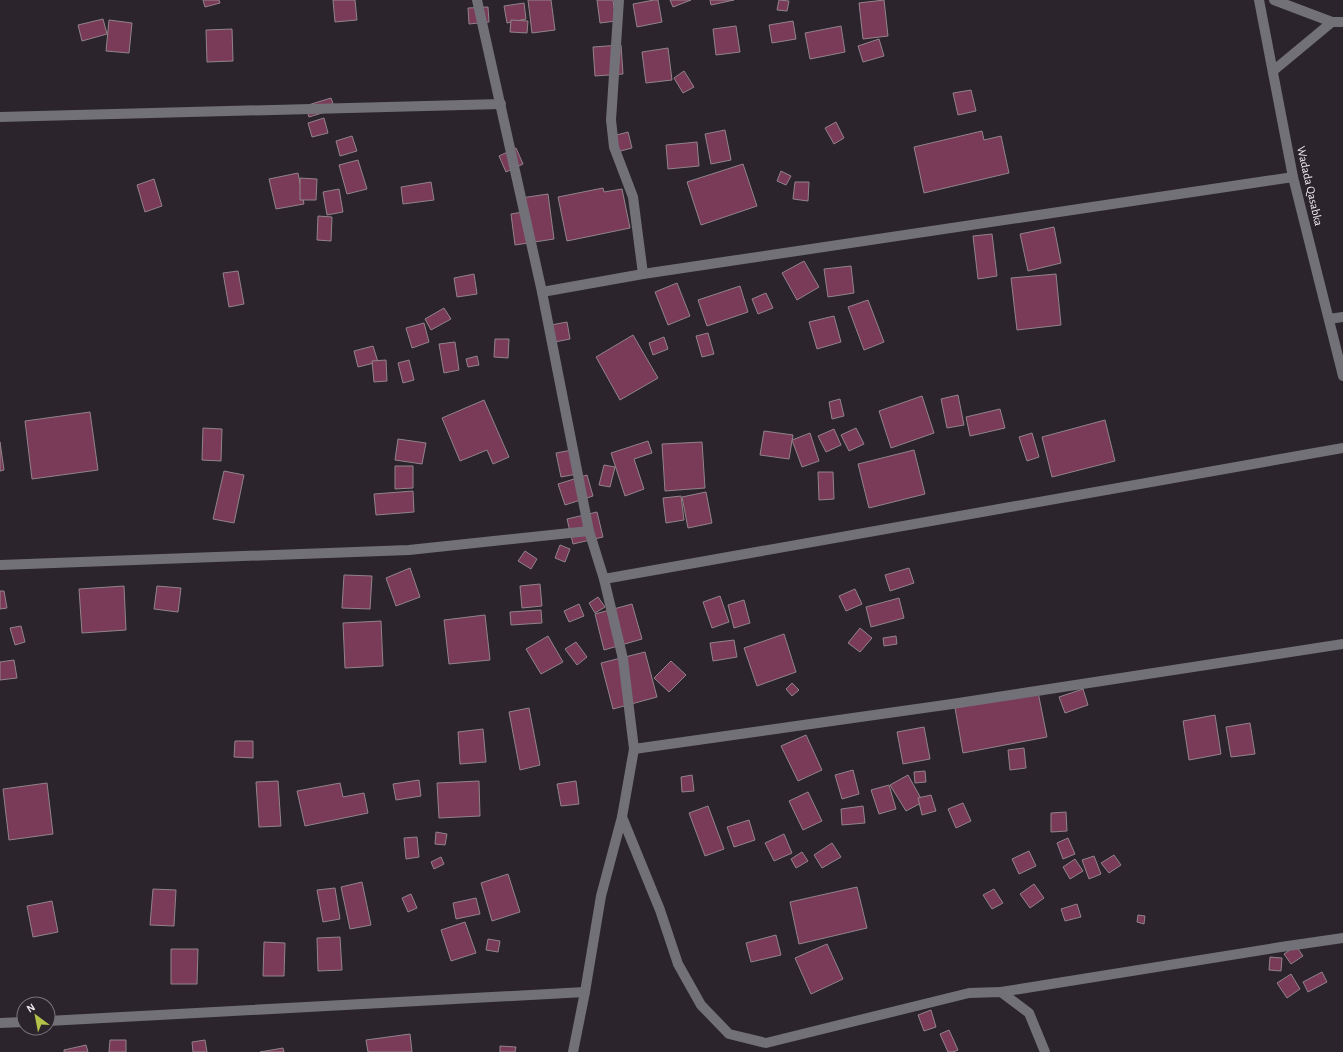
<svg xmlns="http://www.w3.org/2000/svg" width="1343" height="1052" viewBox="0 0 1343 1052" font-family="'Alegreya Sans',sans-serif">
<rect width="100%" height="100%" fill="#2b242c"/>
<g fill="#7a3b59" stroke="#918489">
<polygon points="203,0 219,0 220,3 205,7"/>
<polygon points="333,0 355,0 357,20 335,22"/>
<polygon points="528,0 551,0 555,30 532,33"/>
<polygon points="597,0 613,0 616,21 600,23"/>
<polygon points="654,0 658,0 662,22 637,27 633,4"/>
<polygon points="670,0 691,0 673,7"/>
<polygon points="710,0 734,0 711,5"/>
<polygon points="779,0 789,1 787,11 777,10"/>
<polygon points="884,0 888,36 863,39 859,3"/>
<polygon points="524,3 526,19 507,23 504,6"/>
<polygon points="488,7 489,22 469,24 468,8"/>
<polygon points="103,19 107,34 82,41 78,25"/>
<polygon points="109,20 132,23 129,53 106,51"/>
<polygon points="511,20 528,21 527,33 510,32"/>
<polygon points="793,21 796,39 772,43 769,25"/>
<polygon points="736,26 740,52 716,55 713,29"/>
<polygon points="841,26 845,52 810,59 805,33"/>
<polygon points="232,29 233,61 207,62 206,30"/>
<polygon points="879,39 884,56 863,62 858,46"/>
<polygon points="621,45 623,74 595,76 593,47"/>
<polygon points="668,48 672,80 646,83 642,52"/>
<polygon points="684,71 694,87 683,93 674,78"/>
<polygon points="971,90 976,111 958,115 953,93"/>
<polygon points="331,98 335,109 309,117 305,106"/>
<polygon points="324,118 328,133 312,137 308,123"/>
<polygon points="836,122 844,138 834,144 825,128"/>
<polygon points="725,130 731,160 711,164 705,134"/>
<polygon points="982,131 984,140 1001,136 1009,173 924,193 914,147"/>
<polygon points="628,132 632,148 613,153 609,137"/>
<polygon points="352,136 357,151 340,156 336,141"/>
<polygon points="697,142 699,166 668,169 666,145"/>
<polygon points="516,148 523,164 506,172 499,156"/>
<polygon points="358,160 367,189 347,194 339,165"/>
<polygon points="743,164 757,206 701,225 687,182"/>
<polygon points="781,171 791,176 786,185 777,181"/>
<polygon points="298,173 304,204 276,209 269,179"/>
<polygon points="300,178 317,179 316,200 300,200"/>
<polygon points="154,179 162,206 145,212 137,185"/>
<polygon points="431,182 434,200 403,204 401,187"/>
<polygon points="795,182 809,182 808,201 793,199"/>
<polygon points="603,188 604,192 622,189 630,228 567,241 558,197"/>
<polygon points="339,189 343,212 327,215 323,192"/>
<polygon points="548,194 554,239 515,245 511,214 523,212 521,198"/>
<polygon points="318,216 332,217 331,241 317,240"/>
<polygon points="1054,227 1061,263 1028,271 1020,234"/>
<polygon points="992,234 997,276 978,279 973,236"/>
<polygon points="804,261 819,287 797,300 782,273"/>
<polygon points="851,266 854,293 828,297 824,269"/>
<polygon points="238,271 244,304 229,307 223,273"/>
<polygon points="474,274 477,294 457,297 454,278"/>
<polygon points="1056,274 1061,325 1017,330 1011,278"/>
<polygon points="677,283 690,316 668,325 655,292"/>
<polygon points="740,286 748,312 707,326 698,300"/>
<polygon points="766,293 773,308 758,314 752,299"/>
<polygon points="868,300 884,342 864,350 848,307"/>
<polygon points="444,308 451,319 431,330 425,319"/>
<polygon points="834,316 841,342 817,349 809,322"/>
<polygon points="567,322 570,339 555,342 551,325"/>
<polygon points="424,323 429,342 412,348 406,328"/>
<polygon points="708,333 714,354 702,357 696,336"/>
<polygon points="633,335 658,378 620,400 596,357"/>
<polygon points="664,337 668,349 653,355 649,343"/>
<polygon points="495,339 509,339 508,358 494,357"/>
<polygon points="455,342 459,370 444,373 439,344"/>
<polygon points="373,346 378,362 358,367 354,351"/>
<polygon points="477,356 479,365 468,367 466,359"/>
<polygon points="386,360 387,381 374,382 372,361"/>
<polygon points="409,360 414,380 403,383 398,363"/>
<polygon points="958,395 964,425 947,428 941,399"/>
<polygon points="922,396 934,433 891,448 879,411"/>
<polygon points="840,399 844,416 832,419 829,402"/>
<polygon points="484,400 509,457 493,464 487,450 460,461 442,418"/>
<polygon points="1000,409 1005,428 970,436 966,417"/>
<polygon points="90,412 98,470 32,479 25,421"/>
<polygon points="1105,420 1115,461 1052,477 1042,437"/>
<polygon points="203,428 222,429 221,461 202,460"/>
<polygon points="856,428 864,444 849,451 841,435"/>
<polygon points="834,429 841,445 826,452 818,436"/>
<polygon points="764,431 793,435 789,459 760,455"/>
<polygon points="810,433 819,461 802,467 792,440"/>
<polygon points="1032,433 1039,457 1027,461 1019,437"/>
<polygon points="398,439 426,443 422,464 395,460"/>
<polygon points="648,441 652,453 634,459 644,489 625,496 611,453"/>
<polygon points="0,442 4,470 0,471"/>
<polygon points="702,442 705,488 665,491 662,444"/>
<polygon points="572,450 577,474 561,477 556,453"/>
<polygon points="914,450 925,494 869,508 858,464"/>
<polygon points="604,465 615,467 610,487 599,485"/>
<polygon points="395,466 413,466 413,488 395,489"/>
<polygon points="224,471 244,475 234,523 213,519"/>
<polygon points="818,472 833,472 834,499 819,500"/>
<polygon points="587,475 593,496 565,505 558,484"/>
<polygon points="413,491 414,512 376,515 374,494"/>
<polygon points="706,492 712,523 688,528 682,497"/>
<polygon points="681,496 684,520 666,523 663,498"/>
<polygon points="597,512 603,537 573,544 567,519"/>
<polygon points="560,545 570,549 565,562 555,558"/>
<polygon points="525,551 537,559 531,569 518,561"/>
<polygon points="410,568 420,597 396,606 386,578"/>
<polygon points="909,568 914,583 890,591 885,575"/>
<polygon points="344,575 372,576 370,609 342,608"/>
<polygon points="540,584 542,606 522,608 520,586"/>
<polygon points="124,586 126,630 82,633 79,589"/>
<polygon points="157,586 181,588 178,612 154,609"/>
<polygon points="855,589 862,604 846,611 839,596"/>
<polygon points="0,591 4,591 7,608 0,609"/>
<polygon points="720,596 729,622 712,628 703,602"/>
<polygon points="598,597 605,607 595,613 589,603"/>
<polygon points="899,598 904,618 871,627 866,607"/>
<polygon points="744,600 750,623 734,628 728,605"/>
<polygon points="579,604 584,616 569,622 564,611"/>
<polygon points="632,604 642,639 604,650 595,614"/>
<polygon points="541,610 542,623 511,625 510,612"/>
<polygon points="485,615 490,660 449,664 444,620"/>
<polygon points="381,621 383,666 345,668 343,623"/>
<polygon points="21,626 25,642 15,645 10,628"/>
<polygon points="860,628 872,638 860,652 848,643"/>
<polygon points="784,634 796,672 757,686 744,648"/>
<polygon points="548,636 563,662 541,674 526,649"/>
<polygon points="896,636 897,644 884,646 883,638"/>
<polygon points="734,640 737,657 713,661 710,643"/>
<polygon points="576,642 587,657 577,665 565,649"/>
<polygon points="645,652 657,697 613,709 601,663"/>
<polygon points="14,660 17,678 0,680 0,662"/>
<polygon points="671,661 686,675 669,692 654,678"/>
<polygon points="792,683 799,690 792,696 786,689"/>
<polygon points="1083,689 1088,705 1065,713 1059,697"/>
<polygon points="1038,692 1047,737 963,753 955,708"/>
<polygon points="529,708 540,765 520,770 509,712"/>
<polygon points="1215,715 1221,754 1189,760 1183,721"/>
<polygon points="1250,723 1255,754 1231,757 1226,727"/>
<polygon points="924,727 930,759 903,764 897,732"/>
<polygon points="483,729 486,762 460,764 458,732"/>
<polygon points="806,735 822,770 798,781 781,746"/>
<polygon points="235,741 253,741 253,758 234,757"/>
<polygon points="1024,748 1026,768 1010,770 1008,750"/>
<polygon points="853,770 859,794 842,799 835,775"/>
<polygon points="925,771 926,782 915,783 914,772"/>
<polygon points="692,775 694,791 682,792 681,777"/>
<polygon points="908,775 923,802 906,811 890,785"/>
<polygon points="419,780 421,796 396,800 393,784"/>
<polygon points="278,781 281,826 259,827 256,782"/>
<polygon points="479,781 480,816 439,818 437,783"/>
<polygon points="576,781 579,804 561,806 557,784"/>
<polygon points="47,783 53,834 9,840 3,789"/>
<polygon points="340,783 343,797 364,793 368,813 305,826 297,791"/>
<polygon points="889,785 896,809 879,814 871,790"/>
<polygon points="808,792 822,821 803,830 789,801"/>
<polygon points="931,795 936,811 922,815 918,798"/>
<polygon points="963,803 971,821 956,828 948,809"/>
<polygon points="708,806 724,849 705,856 689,813"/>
<polygon points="863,806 865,823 842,825 841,809"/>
<polygon points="1066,812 1067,831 1051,832 1051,813"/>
<polygon points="749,820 755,840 734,847 727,827"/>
<polygon points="436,832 447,834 445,845 435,844"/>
<polygon points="784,834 792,853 774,861 765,843"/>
<polygon points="417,837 419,857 406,859 404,838"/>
<polygon points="1068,838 1075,854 1063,859 1057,843"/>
<polygon points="832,843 841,857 822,868 814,855"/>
<polygon points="1029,851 1036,866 1019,874 1012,859"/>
<polygon points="802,852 808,861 796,868 791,859"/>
<polygon points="1114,855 1121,865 1109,873 1101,863"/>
<polygon points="1094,856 1101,874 1089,879 1082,860"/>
<polygon points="441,857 444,864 434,869 431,862"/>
<polygon points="1075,859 1083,871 1070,879 1063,867"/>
<polygon points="508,874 520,912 492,921 481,883"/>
<polygon points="362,882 371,925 350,929 341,887"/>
<polygon points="1034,884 1044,898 1030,908 1020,894"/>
<polygon points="857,887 867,928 799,944 790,902"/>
<polygon points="335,888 340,919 323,922 317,890"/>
<polygon points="153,889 176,890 174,926 150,925"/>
<polygon points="994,889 1003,903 992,909 983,895"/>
<polygon points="411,894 417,908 408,912 402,898"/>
<polygon points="476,898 480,914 456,919 453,903"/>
<polygon points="52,901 58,932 33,937 27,906"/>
<polygon points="1077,904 1081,917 1065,921 1061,909"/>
<polygon points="1138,915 1145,916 1144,924 1137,922"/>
<polygon points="465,922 476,953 451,961 441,930"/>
<polygon points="776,935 781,955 751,962 746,943"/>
<polygon points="340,937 342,970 318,971 317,938"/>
<polygon points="488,939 500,941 498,952 486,950"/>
<polygon points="264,942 285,943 284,976 263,976"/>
<polygon points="827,944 843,979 811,994 795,958"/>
<polygon points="1296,946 1303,956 1291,964 1284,954"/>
<polygon points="171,949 198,949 197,984 171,984"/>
<polygon points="1270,957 1282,958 1281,971 1269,970"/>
<polygon points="1322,972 1327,982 1308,992 1303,982"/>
<polygon points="1291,974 1300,989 1287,998 1277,983"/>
<polygon points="931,1010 936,1027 924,1031 918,1015"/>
<polygon points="949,1030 958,1050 953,1052 948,1052 940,1034"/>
<polygon points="410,1034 412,1052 368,1052 366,1040"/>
<polygon points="110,1040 126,1040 126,1052 109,1052"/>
<polygon points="205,1040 207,1052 193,1052 192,1042"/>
<polygon points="86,1045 88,1052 64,1052 64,1050"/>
<polygon points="500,1046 516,1047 515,1052 500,1052"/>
<polygon points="283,1048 284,1052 260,1052"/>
</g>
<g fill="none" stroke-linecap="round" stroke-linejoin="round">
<g stroke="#727177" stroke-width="10">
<polyline points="477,0 542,292 589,531 604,579 623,659 634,749 622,817 601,896 585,992 573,1052"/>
<polyline points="619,0 611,120 614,147 633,197 643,274"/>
<polyline points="1259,0 1293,177 1343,376"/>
<polyline points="1274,0 1332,22 1343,22"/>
<polyline points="1273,71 1332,22"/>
<polyline points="0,117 501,104"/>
<polyline points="542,292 643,274 1293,177"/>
<polyline points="1329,319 1343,317"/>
<polyline points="0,565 409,550 589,531"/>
<polyline points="604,579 1343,448"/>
<polyline points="634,749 952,704 1343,644"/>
<polyline points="622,817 660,910 678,964 701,1005 729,1034 766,1043 969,993 1001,992 1029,1013 1045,1052"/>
<polyline points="1001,992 1281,947 1343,938"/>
<polyline points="48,1021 585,992"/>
<polyline points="0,1023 24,1022"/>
</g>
</g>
<g text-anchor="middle" stroke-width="3.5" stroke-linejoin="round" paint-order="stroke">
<g font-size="12" fill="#eee9ef" stroke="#2b242c">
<text transform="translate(1310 186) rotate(77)" y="4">Wadada Qasabka</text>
</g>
</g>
<g transform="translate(36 1016) rotate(328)"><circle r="19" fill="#2b242c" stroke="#79737a"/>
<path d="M0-3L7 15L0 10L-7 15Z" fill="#b4c24a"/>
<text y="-6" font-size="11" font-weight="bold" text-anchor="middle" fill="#eee9ef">N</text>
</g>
</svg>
